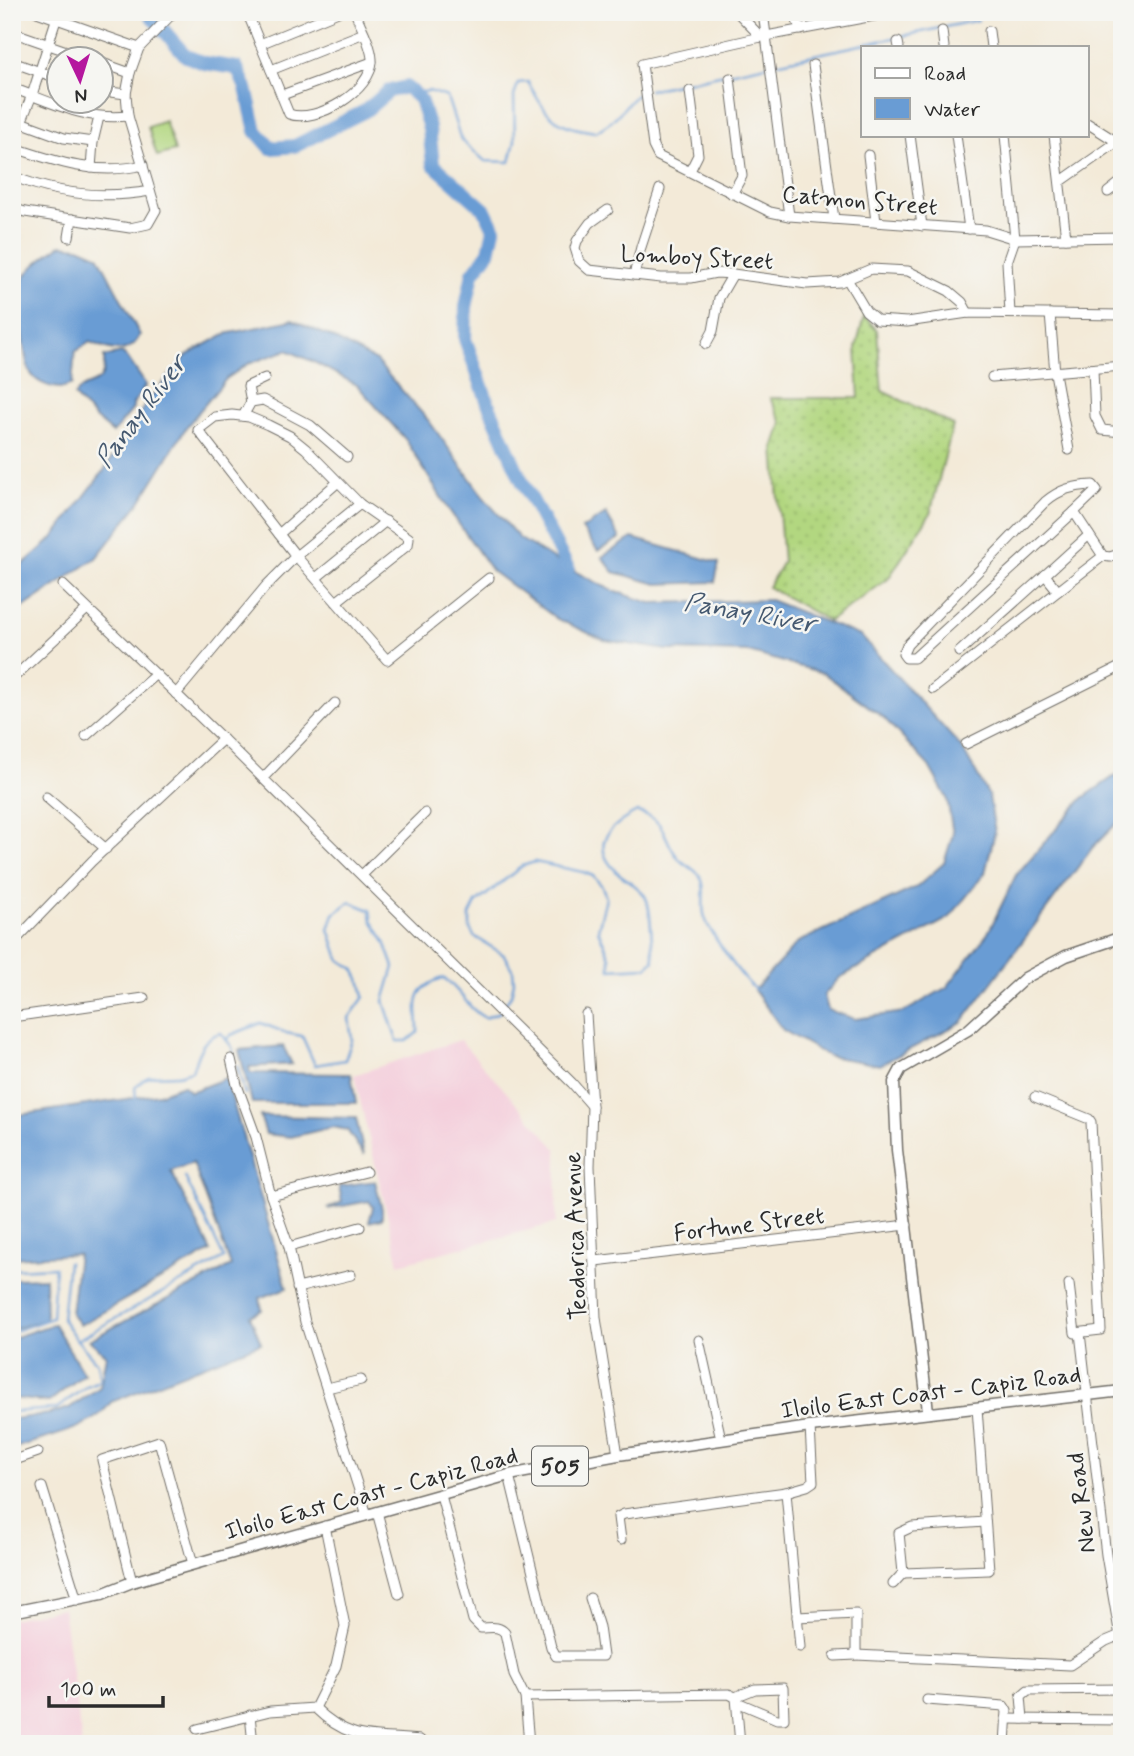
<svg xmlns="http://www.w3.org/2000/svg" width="1134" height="1756" viewBox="0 0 1134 1756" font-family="Mynerve,sans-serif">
<defs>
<pattern id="grass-dots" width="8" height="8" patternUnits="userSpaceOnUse" patternTransform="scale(1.75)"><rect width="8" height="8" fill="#b2d780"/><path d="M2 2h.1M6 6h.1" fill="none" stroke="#99b96f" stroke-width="1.8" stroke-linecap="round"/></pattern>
</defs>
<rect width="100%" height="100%" fill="#f6f6f2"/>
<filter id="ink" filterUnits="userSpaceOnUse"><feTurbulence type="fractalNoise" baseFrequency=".0143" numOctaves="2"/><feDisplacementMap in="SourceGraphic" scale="14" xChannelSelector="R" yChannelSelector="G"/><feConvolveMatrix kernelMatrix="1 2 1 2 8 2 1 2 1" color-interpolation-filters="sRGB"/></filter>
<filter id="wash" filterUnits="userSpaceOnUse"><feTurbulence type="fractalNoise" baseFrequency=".00686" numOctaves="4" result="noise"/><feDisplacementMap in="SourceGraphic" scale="28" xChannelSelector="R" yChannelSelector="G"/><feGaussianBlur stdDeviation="1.57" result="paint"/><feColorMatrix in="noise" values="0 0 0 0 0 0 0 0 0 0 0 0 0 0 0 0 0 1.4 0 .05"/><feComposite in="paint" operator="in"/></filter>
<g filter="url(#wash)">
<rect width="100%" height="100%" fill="#f3ead8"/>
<g fill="#f4cfdc">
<polygon points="460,1040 557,1149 556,1223 399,1264 354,1075"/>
<polygon points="63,1608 82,1744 12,1744 12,1619"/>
</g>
<polygon fill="url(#grass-dots)" stroke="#6e8156" stroke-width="2" points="864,316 877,330 882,391 953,425 930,514 888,579 829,621 768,587 783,562 774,448 782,423 770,398 859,398 856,348"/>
<polygon fill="#b2d780" stroke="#6e8156" stroke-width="2" points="165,121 175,151 157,156 148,127"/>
<g fill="#699cd4" stroke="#4a6480" stroke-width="2">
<path d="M61,245L79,247L98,255L140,335C129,358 108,350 90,342L75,352L72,384L62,388C51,388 36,383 30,372C25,364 17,301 18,292C22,271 45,256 61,245Z"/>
<polygon points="292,320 329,336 376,361 429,421 485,499 519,538 568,568 611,590 651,603 770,600 861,636 962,748 989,796 995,832 985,873 949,918 839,978 824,995 828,1010 855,1019 904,1012 947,987 988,933 1016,875 1083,798 1122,771 1122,818 1093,847 962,1022 880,1065 828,1056 783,1030 754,990 798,942 917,887 944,863 953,834 947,798 929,766 884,718 823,673 748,652 667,650 604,640 557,619 492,571 447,507 406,440 357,385 316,363 287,350 248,364 226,379 187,426 140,502 96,558 12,615 12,574 53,538 105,469 147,402 187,355 225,334"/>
<path d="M121,353L127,357L146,385L133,404V409L113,433L96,419L74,396C88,376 106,392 104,357Z"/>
<polygon points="606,514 620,538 598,551 582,529"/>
<polygon points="632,538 719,563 715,582 657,584 614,572 602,557"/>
<polygon points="283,1046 292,1064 249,1067 250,1073 351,1074 356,1103 252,1103 239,1050"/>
<path d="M226,1078L287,1288L260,1298L262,1310L250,1316L261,1343L111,1402C92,1431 44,1437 12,1449V1419L49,1414L69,1408L100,1387L106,1355L89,1340L231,1266L193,1163L171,1171L211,1251L80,1325L71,1314L78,1254L12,1258V1116L159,1094L183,1085L190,1092Z"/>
<polygon points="260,1116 356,1118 364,1155 347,1130 333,1127 291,1137 266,1134"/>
<polygon points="375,1181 382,1209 382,1219 369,1222 373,1207 369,1201 327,1209 342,1202 339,1186"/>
<polygon points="45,1278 46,1320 12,1329 12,1279"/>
<polygon points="54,1324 84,1374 49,1402 12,1398 12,1338"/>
</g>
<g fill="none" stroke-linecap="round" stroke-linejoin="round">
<g stroke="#699cd4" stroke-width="2.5">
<polyline points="649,90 978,20"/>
<path d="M413,93L429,91L447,97L461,140L485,161L510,162L515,141L514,96L518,83L528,82C548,118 554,126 596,132L612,121L635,96L643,93"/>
<path d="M226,1040L231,1035L261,1023L286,1033L302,1036L315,1065L345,1060L352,1040L349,1018L364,997L361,983L354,969L339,959L329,929L334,914L350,902L370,910L372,920L385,942L394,967L384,1001L397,1041H407L418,1032C418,1003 409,990 443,978C460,988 467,1009 485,1018L500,1012L511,995L514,982L513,971L504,955L474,936L470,929V915L476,903L522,866L535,862L583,872L593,876L602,886L606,898L598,930L610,957V969L647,967L654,960C651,945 652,907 645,896C638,885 626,880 617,872C588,844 610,826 637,812C669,820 661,838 679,859C685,865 694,868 700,876C707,888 701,901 704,914C706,929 744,981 756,990"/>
<polyline points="237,1066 245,1094"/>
<path d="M136,1098L135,1088C149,1071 157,1077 176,1075C181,1075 187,1072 192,1071C198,1054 202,1037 221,1033L232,1047L234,1057"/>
<polyline points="68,1262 62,1319 77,1340"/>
<polyline points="12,1269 55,1267 52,1318 12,1332"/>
<polyline points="12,1412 56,1409 87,1386 100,1380 97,1363 77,1340 224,1258 185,1177"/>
</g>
<polyline stroke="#699cd4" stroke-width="14" points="148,12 186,56 204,63 237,68 246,88 256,131 271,148 295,146 365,111 389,91 406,87 420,99 429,128 433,164 485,210 494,229 489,252 473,273 466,307 465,339 488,403 520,477 568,568"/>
</g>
</g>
<g filter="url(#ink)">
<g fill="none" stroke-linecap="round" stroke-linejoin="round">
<g stroke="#716e68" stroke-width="11">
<g id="minor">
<polyline points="37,12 139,48"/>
<path d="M247,12L289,114C316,124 373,91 372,59C371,44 361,27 355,12"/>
<polyline points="737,12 761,37"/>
<polyline points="763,12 789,216"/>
<polyline points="793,12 801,30"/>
<polyline points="895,12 761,37 642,64 653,146 658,156 770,212 789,216 986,230 1015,239 1122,237"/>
<polyline points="249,18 263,12"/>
<polyline points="942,31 944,47"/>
<polyline points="989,31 991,47"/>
<polyline points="12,32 92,60"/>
<polyline points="898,42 899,47"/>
<polyline points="260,44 338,12"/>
<polyline points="12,62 60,79"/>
<polyline points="102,63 130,73"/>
<polyline points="813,65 834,219"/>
<polyline points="271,70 364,33"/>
<polyline points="730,78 742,176 732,194"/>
<path d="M12,88C52,102 85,121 128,116"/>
<polyline points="102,91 126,94"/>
<polyline points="690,91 698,155 690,171"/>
<polyline points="282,95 372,62"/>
<polyline points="12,119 64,138 93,142"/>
<polyline points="1087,123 1117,142"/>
<polyline points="910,135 922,226"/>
<polyline points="956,135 969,229"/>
<polyline points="1005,135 1015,239 1007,262 1010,313"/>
<polyline points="1054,135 1066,238"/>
<polyline points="12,145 32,95 56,20"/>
<path d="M12,147C56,162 97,176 143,165"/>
<polyline points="868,155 876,222"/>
<polyline points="91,168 93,142 99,117"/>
<path d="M12,176C56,194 104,199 150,191"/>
<polyline points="1060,182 1117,142 1122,135"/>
<polyline points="1108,192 1122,181"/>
<polyline points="12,208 25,212 130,228 148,224 156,210 128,116 126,94 130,73 139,48 174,12"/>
<polyline points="608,210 590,223 577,241 575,248 579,261 589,270 661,278 691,278 716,273 733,274 807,284 840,282 871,269 908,271 949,291 962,302 968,313"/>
<polyline points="69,237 72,219"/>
<polyline points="634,275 641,247 660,189"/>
<polyline points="847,279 866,311 877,320 907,322 968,313 1122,315"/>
<polyline points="1050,314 1055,373 1069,450"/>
<polyline points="706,344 713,331 719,298 733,274"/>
<polyline points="1093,369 1095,416 1102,430 1122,432"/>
<polyline points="992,377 1122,366"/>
<polyline points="251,402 248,386 265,378"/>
<polyline points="243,416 251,402 263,400 310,425 347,457"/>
<path d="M1093,485L1097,490L1074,512L914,658H906L903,654L907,645L1045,502C1060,489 1073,486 1093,485Z"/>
<polyline points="1074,512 1103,556 1110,557 1122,553"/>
<polyline points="279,534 338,482"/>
<polyline points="1045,575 1089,535"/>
<polyline points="316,578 386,521"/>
<polyline points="63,585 223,739 572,1083 592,1106"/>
<polyline points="336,602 408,545 409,538 360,504 306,449 290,436 268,425 249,417 232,415 215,417 198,430 296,556 387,660 489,578"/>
<polyline points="959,652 1045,575 1058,591"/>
<polyline points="12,679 87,609"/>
<polyline points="933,689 1103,556"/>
<polyline points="176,694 266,586 296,556 360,504"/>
<polyline points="86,736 156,674"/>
<polyline points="966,744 1122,666"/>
<polyline points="263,778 335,703"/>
<polyline points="46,797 106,849"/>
<polyline points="362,875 425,813"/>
<polyline points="12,944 92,861 223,739"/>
<polyline points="586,1014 592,1106 590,1166 596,1318 618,1455"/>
<polyline points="12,1017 144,998"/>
<polyline points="231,1059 237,1085 256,1137 271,1196 289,1247 305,1322 367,1515"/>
<polyline points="1035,1097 1089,1119 1091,1122 1101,1330 1075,1333 1069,1284"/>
<polyline points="271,1196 366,1172"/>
<polyline points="289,1247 360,1227"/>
<polyline points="595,1261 907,1225"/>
<polyline points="297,1288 351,1275"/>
<polyline points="1080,1333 1106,1555 1122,1648"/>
<polyline points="699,1340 721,1439"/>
<polyline points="327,1388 361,1380"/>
<polyline points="12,1461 38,1452"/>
<polyline points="509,1475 551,1647 556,1656 603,1656 599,1627 590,1598"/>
<polyline points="42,1487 77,1600"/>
<polyline points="786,1492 800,1647"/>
<path d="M441,1495L473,1620L481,1628C490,1628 499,1625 505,1633L514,1675L525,1697L529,1744"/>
<polyline points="377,1512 399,1594"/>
<polyline points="621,1540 618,1517 624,1514 786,1492 807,1486 813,1482 810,1427"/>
<polyline points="903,1573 989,1570 977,1408"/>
<polyline points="132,1582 102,1460 159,1441 193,1564"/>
<polyline points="893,1584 903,1573 899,1533 912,1527 985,1522"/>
<polyline points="797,1617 856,1614 856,1655 1070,1665 1106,1641 1118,1636"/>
<polyline points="835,1656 856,1655"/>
<polyline points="525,1697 729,1694 735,1697 755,1689 783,1688 784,1719 777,1719 737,1702"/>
<polyline points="736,1698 740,1744"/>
<polyline points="927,1700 1004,1706 1007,1711 1005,1744"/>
<path d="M315,1708C351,1743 374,1735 420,1740"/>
<polyline points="250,1715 253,1744"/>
<polyline points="1006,1719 1122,1720"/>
<polyline points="1023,1719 1021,1696 1028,1690 1122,1689"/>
<polyline points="197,1729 270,1711 315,1708 336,1666 345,1626 325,1526"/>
</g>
</g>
<g stroke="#716e68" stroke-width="13">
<g id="major">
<polyline points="928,1411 897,1150 894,1082 901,1069 968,1030 1025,978 1066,956 1122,937"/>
<polyline points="12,1612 102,1594 132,1582 243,1550 509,1475 618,1455 810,1427 1122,1391"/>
</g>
</g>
<use href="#minor" stroke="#fff" stroke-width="9"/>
<use href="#major" stroke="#fff" stroke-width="10"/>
</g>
</g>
<g text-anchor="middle" stroke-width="5" stroke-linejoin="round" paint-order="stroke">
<rect fill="#f6f6f2" stroke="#686867" stroke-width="2" x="532" y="1446.5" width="56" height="39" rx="5"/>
<g font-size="23" font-weight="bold" fill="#2b2b2b">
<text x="560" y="1474">505</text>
</g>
<g font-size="24" fill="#2b2b2b" stroke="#f6f6f2">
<text transform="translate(860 200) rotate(5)" y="8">Catmon Street</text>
<text transform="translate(697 257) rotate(3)" y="8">Lomboy Street</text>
<text transform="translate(749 1224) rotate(-7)" y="8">Fortune Street</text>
<text transform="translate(575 1236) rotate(-92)" y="8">Teodorica Avenue</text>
<text transform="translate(931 1392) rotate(-7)" y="8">Iloilo East Coast - Capiz Road</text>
<text transform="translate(371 1493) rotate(-15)" y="8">Iloilo East Coast - Capiz Road</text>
<text transform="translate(1081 1503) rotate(-97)" y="8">New Road</text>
</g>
<g font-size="26" font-style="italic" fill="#44586f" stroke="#f6f6f2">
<text transform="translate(140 411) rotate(-53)" y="9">Panay River</text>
<text transform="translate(750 612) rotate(10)" y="9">Panay River</text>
</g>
</g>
<rect width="1134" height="1756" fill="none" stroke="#f6f6f2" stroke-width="42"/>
<rect x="861" y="46" width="228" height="91" fill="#f6f6f2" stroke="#a5a5a2" stroke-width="2"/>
<rect x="875" y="68" width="35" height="10" fill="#ffffff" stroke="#a5a5a2" stroke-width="2"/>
<text x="924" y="80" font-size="21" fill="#2b2b2b">Road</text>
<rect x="875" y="98" width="35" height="21" fill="#699cd4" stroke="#a5a5a2" stroke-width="2"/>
<text x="924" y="116" font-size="21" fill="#2b2b2b">Water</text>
<g transform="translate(80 80) rotate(176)"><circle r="33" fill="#f6f6f2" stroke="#a5a5a2" stroke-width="2"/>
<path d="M0-5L12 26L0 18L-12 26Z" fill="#b5179e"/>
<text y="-10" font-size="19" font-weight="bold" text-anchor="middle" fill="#2b2b2b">N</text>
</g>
<path d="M49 1696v10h114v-10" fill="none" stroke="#2b2b2b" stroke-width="3.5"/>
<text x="60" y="1696" font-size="21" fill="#2b2b2b" stroke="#f6f6f2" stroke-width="5" paint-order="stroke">100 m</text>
</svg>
